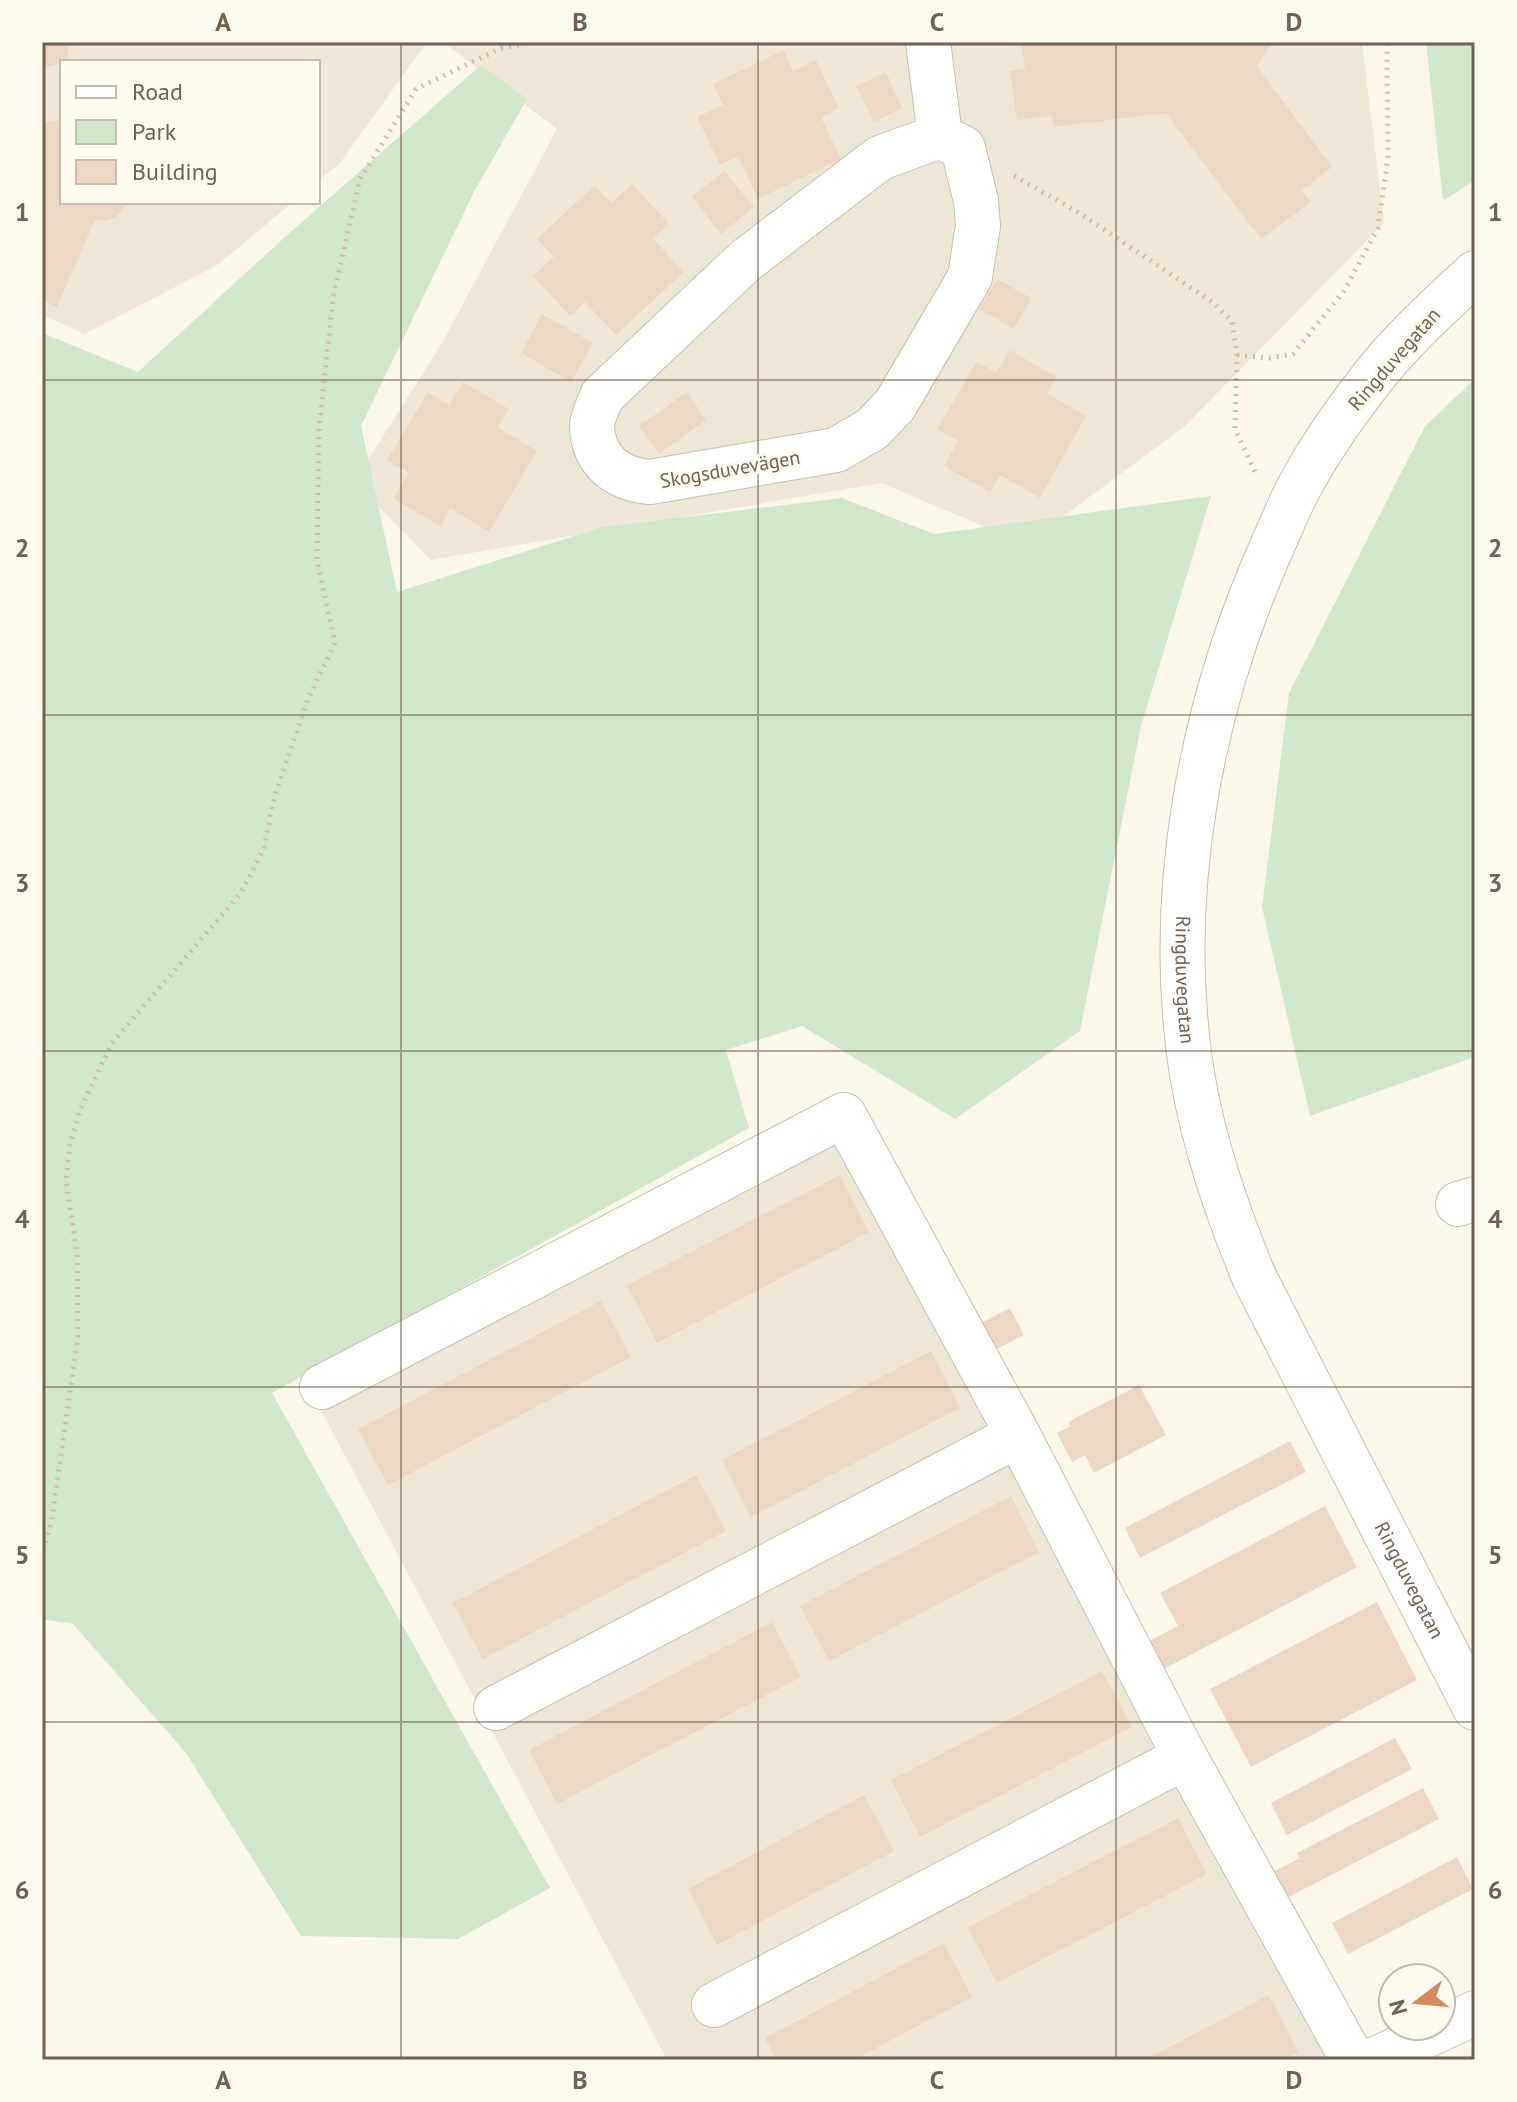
<svg xmlns="http://www.w3.org/2000/svg" width="1517" height="2102" viewBox="0 0 1517 2102" font-family="'PT Sans',sans-serif">
<rect width="100%" height="100%" fill="#fbf6ea"/>
<g fill="#efe7d6">
<polygon points="42,42 427,42 340,163 318,181 318,62 62,62 62,202 293,202 219,264 85,334 42,315"/>
<polygon points="443,42 1362,42 1384,223 1185,426 1026,544 881,483 431,560 354,482 442,343 557,129"/>
<polygon points="839,1130 1327,2060 667,2060 317,1403"/>
</g>
<g fill="#d1e7c9">
<polygon points="1426,42 1475,42 1475,180 1443,201"/>
<polygon points="481,65 527,99 474,192 361,426 397,592 603,527 842,498 934,534 1211,496 1141,726 1080,1031 955,1119 802,1026 726,1050 749,1128 272,1393 550,1888 458,1939 301,1936 186,1753 73,1624 42,1619 42,333 138,372 286,236"/>
<polygon points="1475,379 1475,1057 1310,1116 1262,907 1289,693 1425,426"/>
</g>
<g fill="#ecd8c2">
<polygon points="42,42 67,42 69,62 42,68"/>
<polygon points="1021,42 1270,42 1270,46 1257,66 1332,167 1302,190 1311,202 1261,239 1166,113 1054,127 1052,116 1017,120 1010,71 1025,69"/>
<polygon points="784,50 793,71 816,60 839,108 821,117 841,159 758,199 738,156 720,165 697,117 723,105 713,84"/>
<polygon points="886,72 902,108 874,122 856,86"/>
<polygon points="62,120 62,202 126,202 124,209 114,218 105,221 95,220 57,307 42,300 42,122"/>
<polygon points="724,171 754,207 721,234 692,197"/>
<polygon points="632,184 669,224 653,239 684,272 616,335 585,302 570,316 533,276 554,257 537,239 595,185 611,203"/>
<polygon points="997,279 1031,298 1014,329 979,309"/>
<polygon points="542,314 593,343 571,382 521,353"/>
<polygon points="1010,350 1057,377 1047,393 1086,416 1040,498 1000,475 990,492 944,466 958,441 937,429 977,361 996,373"/>
<polygon points="463,382 509,409 498,427 537,451 489,532 450,508 440,526 393,498 409,473 387,460 428,392 449,405"/>
<polygon points="687,392 706,420 659,454 639,426"/>
<polygon points="840,1175 869,1232 657,1343 627,1285"/>
<polygon points="601,1301 631,1357 388,1485 358,1429"/>
<polygon points="1010,1308 1024,1335 993,1351 979,1324"/>
<polygon points="931,1351 960,1408 751,1517 722,1460"/>
<polygon points="1139,1385 1166,1435 1094,1473 1085,1455 1072,1462 1057,1433 1071,1426 1068,1422"/>
<polygon points="1290,1441 1306,1472 1140,1558 1125,1528"/>
<polygon points="696,1475 726,1531 483,1659 453,1603"/>
<polygon points="1011,1496 1039,1552 829,1661 800,1606"/>
<polygon points="1325,1506 1357,1567 1162,1670 1147,1642 1178,1626 1160,1593"/>
<polygon points="1377,1602 1417,1680 1251,1767 1210,1689"/>
<polygon points="772,1622 801,1677 557,1804 529,1750"/>
<polygon points="1102,1671 1132,1727 920,1837 891,1780"/>
<polygon points="1395,1738 1412,1769 1287,1835 1271,1803"/>
<polygon points="1423,1788 1439,1819 1283,1900 1269,1874 1300,1858 1297,1853"/>
<polygon points="864,1795 894,1851 717,1945 688,1889"/>
<polygon points="1178,1818 1207,1874 997,1983 968,1927"/>
<polygon points="1457,1857 1473,1889 1348,1954 1332,1923"/>
<polygon points="944,1943 972,1997 854,2060 776,2060 765,2038"/>
<polygon points="1269,1995 1298,2052 1283,2060 1144,2060"/>
</g>
<g fill="none" stroke-linecap="round" stroke-linejoin="round">
<g stroke="#c9beae" stroke-width="46">
<g id="minor">
<path d="M928,42L940,136L963,148L976,201L978,226L970,277L895,405L872,429L836,450L650,482C618,479 593,462 592,426C592,417 599,405 602,396L745,261L880,158L940,136"/>
<path id="s1" d="M1475,273C1437,308 1397,344 1366,386C1343,416 1320,449 1302,482C1291,501 1283,522 1274,542C1200,706 1164,896 1192,1074C1204,1145 1227,1211 1254,1277L1475,1708"/>
<polyline points="1458,1204 1475,1199"/>
<polyline points="322,1387 844,1115 1018,1435 1185,1757 1353,2060"/>
<polyline points="496,1708 1018,1435"/>
<polyline points="714,2005 1185,1757"/>
<polyline points="1374,2060 1475,2013"/>
</g>
</g>
<g stroke="#d3bea7" stroke-width="5" stroke-dasharray="2 6" stroke-linecap="butt">
<polyline points="1014,176 1073,209 1214,303 1232,321 1237,355 1235,429 1257,476"/>
<polyline points="1237,355 1269,358 1293,354 1344,291 1378,228 1388,157 1387,42"/>
<polyline points="42,1558 52,1518 78,1336 77,1254 66,1180 70,1144 80,1110 112,1043 241,893 264,848 274,798 308,699 335,643 317,560 319,428 333,298 360,179 416,89 501,48 535,42"/>
</g>
<use href="#minor" stroke="#fff" stroke-width="44"/>
</g>
<path fill="none" stroke="#73614f" stroke-width="2" stroke-opacity="0.55" d="M401,42V2060M758,42V2060M1116,42V2060M42,380H1475M42,715H1475M42,1051H1475M42,1387H1475M42,1722H1475"/>
<g text-anchor="middle" stroke-width="7" stroke-linejoin="round" paint-order="stroke">
<g font-size="20" fill="#73614f" stroke="#fdfaf0">
<text transform="translate(1394 359) rotate(-49)" y="7">Ringduvegatan</text>
<text transform="translate(730 469) rotate(-10)" y="7">Skogsduvevägen</text>
<text dy="7" stroke="none"><textPath href="#s1" startOffset="790">Ringduvegatan</textPath></text>
<text dy="7" stroke="none"><textPath href="#s1" startOffset="1438">Ringduvegatan</textPath></text>
</g>
</g>
<rect width="1517" height="2102" fill="none" stroke="#fdfaf0" stroke-width="88"/>
<rect x="60" y="60" width="260" height="144" fill="#fdfaf0" stroke="#c6bdb0" stroke-width="2"/>
<rect x="76" y="86" width="40" height="12" fill="#ffffff" stroke="#c6bdb0" stroke-width="2"/>
<text x="132" y="100" font-size="24" fill="#73614f">Road</text>
<rect x="76" y="120" width="40" height="24" fill="#d1e7c9" stroke="#c6bdb0" stroke-width="2"/>
<text x="132" y="140" font-size="24" fill="#73614f">Park</text>
<rect x="76" y="160" width="40" height="24" fill="#ecd8c2" stroke="#c6bdb0" stroke-width="2"/>
<text x="132" y="180" font-size="24" fill="#73614f">Building</text>
<g transform="translate(1417 2002) rotate(254)"><circle r="38" fill="#fdfaf0" stroke="#c6bdb0" stroke-width="2"/>
<path d="M0-6L14 30L0 20L-14 30Z" fill="#d8895c"/>
<text y="-12" font-size="22" font-weight="bold" text-anchor="middle" fill="#73614f">N</text>
</g>
<rect x="44" y="44" width="1429" height="2014" fill="none" stroke="#73614f" stroke-width="3"/>
<g font-size="26" text-anchor="middle" font-weight="bold" fill="#73614f">
<text x="223" y="31">A</text>
<text x="580" y="31">B</text>
<text x="937" y="31">C</text>
<text x="1294" y="31">D</text>
<text x="22" y="221">1</text>
<text x="1495" y="221">1</text>
<text x="22" y="557">2</text>
<text x="1495" y="557">2</text>
<text x="22" y="892">3</text>
<text x="1495" y="892">3</text>
<text x="22" y="1228">4</text>
<text x="1495" y="1228">4</text>
<text x="22" y="1564">5</text>
<text x="1495" y="1564">5</text>
<text x="22" y="1899">6</text>
<text x="1495" y="1899">6</text>
<text x="223" y="2089">A</text>
<text x="580" y="2089">B</text>
<text x="937" y="2089">C</text>
<text x="1294" y="2089">D</text>
</g>
</svg>
